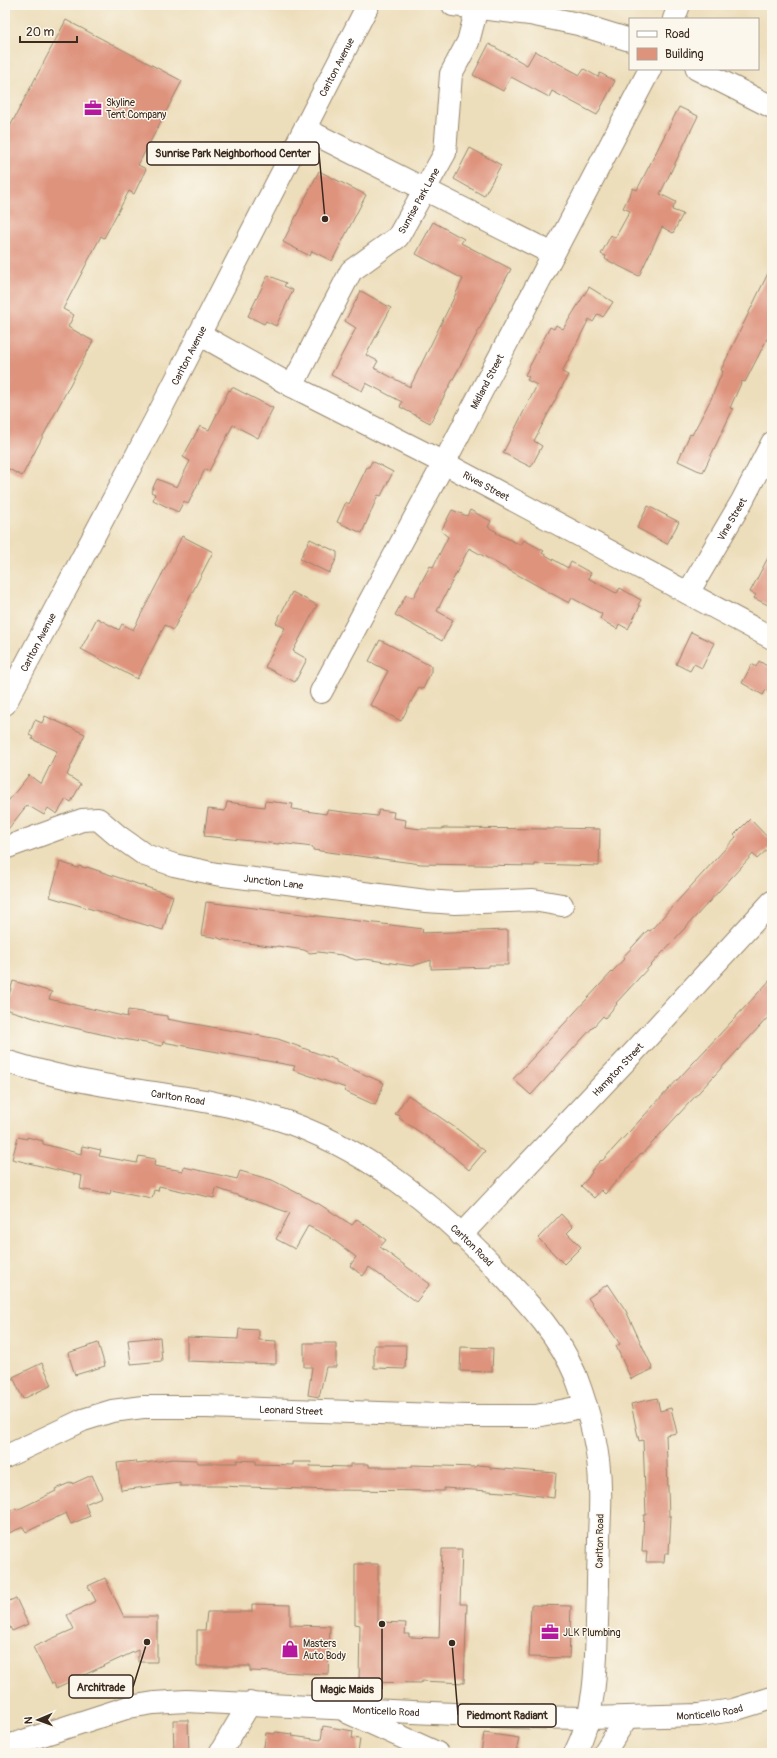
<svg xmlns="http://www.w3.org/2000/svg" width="777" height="1758" viewBox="0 0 777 1758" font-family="Pangolin,sans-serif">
<rect width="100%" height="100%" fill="#fbf7ec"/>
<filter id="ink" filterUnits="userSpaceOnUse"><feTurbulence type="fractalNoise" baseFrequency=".025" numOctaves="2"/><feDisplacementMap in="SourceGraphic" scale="8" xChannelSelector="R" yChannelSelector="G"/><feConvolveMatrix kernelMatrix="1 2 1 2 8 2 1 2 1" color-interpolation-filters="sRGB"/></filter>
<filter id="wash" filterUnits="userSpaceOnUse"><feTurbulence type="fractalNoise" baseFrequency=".012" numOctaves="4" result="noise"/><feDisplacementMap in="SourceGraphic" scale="16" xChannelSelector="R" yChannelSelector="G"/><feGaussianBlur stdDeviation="0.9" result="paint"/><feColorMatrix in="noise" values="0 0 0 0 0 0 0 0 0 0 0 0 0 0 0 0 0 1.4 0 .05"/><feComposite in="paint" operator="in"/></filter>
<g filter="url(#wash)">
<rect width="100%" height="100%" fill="#eddebb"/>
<g id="blocks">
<g fill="#de937d">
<polygon points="66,20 182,81 138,165 146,169 134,194 129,191 104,238 101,236 63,309 74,315 68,327 93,341 22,476 5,467 5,136"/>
<polygon points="489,44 527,65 535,51 580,75 584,69 598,77 600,73 615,81 597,115 552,91 549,97 511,77 503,91 473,75"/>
<polygon points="679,107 698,116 660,194 676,202 672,210 683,214 673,233 662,227 639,276 605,259 606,256 601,254 611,235 615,238 630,211 623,208 633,188 637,190"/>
<polygon points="470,148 501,165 484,196 454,179"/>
<polygon points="319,171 366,195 332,261 312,251 310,256 283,242"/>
<polygon points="433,222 464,239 461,243 511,269 430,423 400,407 402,402 366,383 362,391 331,375 356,328 345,321 361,291 391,308 366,355 378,361 374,368 410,387 463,279 416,254"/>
<polygon points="772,265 772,329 745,382 742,381 730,408 733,409 703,472 697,470 678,461 690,434 692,435 711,399 723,371 721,370"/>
<polygon points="268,275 286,283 284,286 293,290 276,326 266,321 264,324 248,316"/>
<polygon points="589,287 613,302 603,317 598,314 593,322 589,319 562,372 568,375 534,441 542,446 531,467 503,453 537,385 527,380 529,377 525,375 550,327 554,329 556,325 563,329"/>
<polygon points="232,387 273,408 258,438 233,425 209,471 205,469 188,504 184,501 178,512 153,500 155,494 151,492 157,479 177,487 190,461 183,457 200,426 209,430 229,390 230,391"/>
<polygon points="372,461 393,472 381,496 378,495 362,533 337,522 346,502 349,504 367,467 369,467"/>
<polygon points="648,506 679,522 667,544 637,528"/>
<polygon points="452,510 467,516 470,510 491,521 488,527 497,532 496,533 521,545 524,540 544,551 542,553 568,568 571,562 591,573 588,578 614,592 617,593 620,588 641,600 638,605 640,606 628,629 619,624 617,629 600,619 602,614 572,598 569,603 469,548 437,611 453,620 442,641 395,615 406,595 413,598 430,566 433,567 448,537 441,531"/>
<polygon points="182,536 213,552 173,630 165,625 137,679 81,649 97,618 119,630 122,624 133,630"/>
<polygon points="310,539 337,552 337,558 329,573 300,559"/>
<polygon points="772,550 772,607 754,598 756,595 750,592"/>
<polygon points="292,592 317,605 293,651 307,659 295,682 265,667 285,628 276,623"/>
<polygon points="691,632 714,643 702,668 694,664 690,671 676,664"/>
<polygon points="380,640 431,666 431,672 423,689 419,687 401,721 370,705 388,671 369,661"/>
<polygon points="759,661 772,669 772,694 766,690 763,695 742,683 752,664 756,667"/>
<polygon points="45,716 85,734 67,775 81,784 71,802 66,799 57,814 48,808 44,815 27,805 5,833 5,805 29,775 41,784 57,751 32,739 33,737 29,735 35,720 42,723"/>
<polygon points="265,801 293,804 292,809 326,814 327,810 377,816 379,810 394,812 393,818 406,820 405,827 421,829 443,829 443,828 554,829 554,828 600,829 599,866 535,864 535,866 421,864 313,850 313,847 279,843 279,844 204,836 208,809 225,811 227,802 264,807"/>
<polygon points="750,819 772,842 772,845 757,859 753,854 616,1003 617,1004 605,1018 603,1016 531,1095 513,1079 624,959 623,957 648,930 650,931 736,837 734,835"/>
<polygon points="60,862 78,868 79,866 86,868 87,867 173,896 163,930 50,897"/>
<polygon points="206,902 423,929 422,933 508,930 508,965 489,965 489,967 431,969 431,960 412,966 365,959 356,960 342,955 318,952 310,953 304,950 291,948 277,946 276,947 220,939 219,938 201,935"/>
<polygon points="772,978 772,1013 642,1154 641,1153 605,1194 601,1190 594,1198 581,1186 588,1178 592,1172 591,1171 601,1160 602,1161"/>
<polygon points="13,981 52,992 49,999 127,1017 128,1010 167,1016 167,1019 278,1039 336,1060 336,1062 384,1083 375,1105 344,1091 346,1088 293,1070 295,1066 163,1042 162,1046 118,1038 44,1021 5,1009"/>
<polygon points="408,1095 457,1129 485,1151 469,1170 445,1149 399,1118 401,1116 395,1114"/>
<polygon points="18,1137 27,1139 27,1137 43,1141 43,1144 81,1154 82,1146 101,1150 99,1156 137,1163 139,1156 155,1159 154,1166 183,1171 184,1167 237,1179 240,1171 272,1180 319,1204 352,1225 357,1219 386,1240 380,1247 430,1284 416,1302 369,1267 363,1276 350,1266 356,1257 328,1236 308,1226 295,1249 276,1239 290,1213 216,1188 214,1198 159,1186 158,1191 154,1190 152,1198 111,1190 110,1194 101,1192 101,1193 80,1189 82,1176 12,1159"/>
<polygon points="561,1214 573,1227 567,1233 581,1247 564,1264 538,1238"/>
<polygon points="608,1284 626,1311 653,1369 631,1379 616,1346 620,1344 588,1298"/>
<polygon points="239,1329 259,1330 259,1340 276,1341 276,1364 187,1361 187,1337 238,1339"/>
<polygon points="160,1337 162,1361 131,1364 128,1340"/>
<polygon points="98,1343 105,1366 75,1375 68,1353"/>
<polygon points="304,1343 336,1343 336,1367 326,1367 319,1397 308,1395 312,1367 304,1367"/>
<polygon points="374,1345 406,1345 405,1369 374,1368"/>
<polygon points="461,1347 493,1348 492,1372 460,1371"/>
<polygon points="42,1363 52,1385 23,1399 13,1377"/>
<polygon points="657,1398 660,1411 671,1408 677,1433 666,1435 669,1516 671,1516 669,1553 665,1553 664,1562 646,1562 647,1552 642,1552 644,1515 646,1515 643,1440 639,1441 631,1404"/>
<polygon points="173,1459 197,1460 197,1463 237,1463 237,1460 256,1461 256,1464 293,1465 293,1462 311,1462 310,1466 350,1467 350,1464 369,1464 369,1467 412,1467 412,1465 476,1467 477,1465 490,1466 490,1468 556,1473 554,1498 517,1493 444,1488 444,1491 332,1490 219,1486 180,1486 180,1483 121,1490 117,1463 136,1461 137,1464"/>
<polygon points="92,1475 102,1497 85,1504 90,1516 71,1524 66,1513 26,1532 23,1527 9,1533 5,1525 5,1513 16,1508 17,1510 56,1491 55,1489 72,1482 72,1484"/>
<polygon points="442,1549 462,1549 460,1604 467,1604 464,1683 422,1681 421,1683 359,1682 360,1625 355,1624 355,1564 378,1564 378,1622 406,1623 405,1634 409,1634 409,1637 439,1638"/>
<polygon points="105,1578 124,1617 157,1617 157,1662 138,1662 138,1650 56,1688 54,1683 52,1684 33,1647 74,1629 67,1615 96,1601 88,1586"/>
<polygon points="16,1598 28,1624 12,1631 5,1617 5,1603"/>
<polygon points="252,1604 290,1605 290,1625 330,1626 328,1674 250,1671 250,1666 197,1666 197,1630 205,1630 207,1612 252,1612"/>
<polygon points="531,1605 571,1606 569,1658 529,1657"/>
<polygon points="173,1720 188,1720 189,1753 174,1753"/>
<polygon points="323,1726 353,1731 352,1738 360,1739 358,1753 263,1753 266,1733 275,1734 275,1732 293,1734 292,1736 321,1740"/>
<polygon points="484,1733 519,1738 516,1753 481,1753"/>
</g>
</g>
</g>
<g filter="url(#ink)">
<use href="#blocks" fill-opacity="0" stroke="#94846c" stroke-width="1"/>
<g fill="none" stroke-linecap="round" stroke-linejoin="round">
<g stroke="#94846c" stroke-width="24">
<g id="minor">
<polyline points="453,5 530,14 578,24 630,40"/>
<polyline points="674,19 679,5"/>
<polyline points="697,69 772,107"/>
<polyline points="305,129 553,254"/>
<path id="s1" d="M199,334L292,386L444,463L772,638"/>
<path id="s2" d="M292,386L351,271L398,237L445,153L451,74L468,42L477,8"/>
<path id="s3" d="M688,593L742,501L772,443"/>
<path id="s4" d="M321,692L444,463L650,69"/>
<path id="s5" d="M5,704L160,411L368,5"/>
<path id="s6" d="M5,848L82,820L98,819L118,836L145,855L174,865L216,874L426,901L455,903L533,900L562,905"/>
<path id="s7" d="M461,1235L633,1053L772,902"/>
<path id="s8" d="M5,1457L83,1420L112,1411L143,1407H207L466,1416H536L586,1406"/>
<polyline points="347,1712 437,1753"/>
<path id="s9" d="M5,1747L129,1707L154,1703L186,1701L517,1717L589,1718L699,1715L733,1710L772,1698"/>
<polyline points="220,1753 250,1703"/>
</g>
</g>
<g stroke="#94846c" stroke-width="24">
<g id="major">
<path id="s10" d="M5,1061C37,1071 70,1079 104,1085C160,1095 217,1100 272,1117C365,1146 437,1206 503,1276C531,1306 559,1336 575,1374C589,1411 600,1450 600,1489C601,1506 599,1524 599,1542C598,1569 598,1596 597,1622C596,1666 596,1713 575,1753"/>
<polyline points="604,1753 627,1717"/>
</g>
</g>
<use href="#minor" stroke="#fff" stroke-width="22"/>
<use href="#major" stroke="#fff" stroke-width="22"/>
</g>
</g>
<defs>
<g id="office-bare" transform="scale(1.38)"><path d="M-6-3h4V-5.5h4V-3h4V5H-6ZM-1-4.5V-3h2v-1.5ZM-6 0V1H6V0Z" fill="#b5179e" stroke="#fbf7ec" stroke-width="2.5" paint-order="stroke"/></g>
<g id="shop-bare" transform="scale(1.38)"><path d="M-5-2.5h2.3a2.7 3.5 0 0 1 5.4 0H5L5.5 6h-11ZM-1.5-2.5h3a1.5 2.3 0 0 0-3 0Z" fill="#b5179e" stroke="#fbf7ec" stroke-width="2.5" paint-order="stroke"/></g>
</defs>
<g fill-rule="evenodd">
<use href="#office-bare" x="93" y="108"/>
<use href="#office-bare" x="550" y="1632"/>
<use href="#shop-bare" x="290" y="1649"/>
</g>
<g text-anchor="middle" stroke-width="3" stroke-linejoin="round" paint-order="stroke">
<g font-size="10" fill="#3b2a1e" stroke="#fbf7ec">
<text dy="4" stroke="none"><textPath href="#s5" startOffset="718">Carlton Avenue</textPath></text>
<text dy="4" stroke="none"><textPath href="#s2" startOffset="229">Sunrise Park Lane</textPath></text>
<text dy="4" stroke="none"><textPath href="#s5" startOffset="394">Carlton Avenue</textPath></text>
<text dy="4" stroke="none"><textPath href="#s4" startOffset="352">Midland Street</textPath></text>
<text dy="4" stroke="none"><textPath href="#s1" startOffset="325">Rives Street</textPath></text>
<text dy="4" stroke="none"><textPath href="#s3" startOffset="86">Vine Street</textPath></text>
<text dy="4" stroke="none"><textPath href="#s5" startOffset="70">Carlton Avenue</textPath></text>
<text dy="4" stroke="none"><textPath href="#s6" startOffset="289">Junction Lane</textPath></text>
<text dy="4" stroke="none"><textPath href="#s7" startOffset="228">Hampton Street</textPath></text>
<text dy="4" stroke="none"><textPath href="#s10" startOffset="177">Carlton Road</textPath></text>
<text dy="4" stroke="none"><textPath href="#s10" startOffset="513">Carlton Road</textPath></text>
<text dy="4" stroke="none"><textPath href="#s8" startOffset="296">Leonard Street</textPath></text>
<text transform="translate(599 1541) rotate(-89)" y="4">Carlton Road</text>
<text dy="4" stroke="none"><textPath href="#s9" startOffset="388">Monticello Road</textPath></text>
<text dy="4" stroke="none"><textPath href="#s9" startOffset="712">Monticello Road</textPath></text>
</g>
<g font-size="10" fill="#3b2a1e" stroke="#fbf7ec" text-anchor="start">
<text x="106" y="106">Skyline<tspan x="106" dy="12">Tent Company</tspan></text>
<text x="563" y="1636">JLK Plumbing</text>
<text x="303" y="1647">Masters<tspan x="303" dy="12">Auto Body</tspan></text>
</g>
</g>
<path fill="none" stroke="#3b2a1e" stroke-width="1.5" d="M325 219L319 153M147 1642L133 1687M382 1624L382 1689M452 1643L458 1715"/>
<g fill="#3b2a1e" stroke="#fbf7ec" stroke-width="1.5">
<circle cx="325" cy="219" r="4"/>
<circle cx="147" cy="1642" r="4"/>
<circle cx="382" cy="1624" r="4"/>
<circle cx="452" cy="1643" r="4"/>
</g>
<g fill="#fbf7ec" stroke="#3b2a1e" stroke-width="1.5">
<rect x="147" y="142" width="172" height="23" rx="4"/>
<rect x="69" y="1675" width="64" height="23" rx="4"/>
<rect x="312" y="1678" width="70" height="23" rx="4"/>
<rect x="458" y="1704" width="98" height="23" rx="4"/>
</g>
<g font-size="11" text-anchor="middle" font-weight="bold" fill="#3b2a1e">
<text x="233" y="157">Sunrise Park Neighborhood Center</text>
<text x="101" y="1691">Architrade</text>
<text x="347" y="1693">Magic Maids</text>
<text x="507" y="1719">Piedmont Radiant</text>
</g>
<rect width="777" height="1758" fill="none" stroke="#fbf7ec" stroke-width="20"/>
<rect x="629" y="18" width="130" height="52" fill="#fbf7ec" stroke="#aea59a"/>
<rect x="637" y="31" width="20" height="6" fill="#ffffff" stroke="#aea59a"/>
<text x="665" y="38" font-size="12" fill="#3b2a1e">Road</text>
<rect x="637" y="48" width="20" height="12" fill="#de937d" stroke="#aea59a"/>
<text x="665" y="58" font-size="12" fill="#3b2a1e">Building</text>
<g transform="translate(38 1720) rotate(268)" stroke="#fbf7ec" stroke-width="3" paint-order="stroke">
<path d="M0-3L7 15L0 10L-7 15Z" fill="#3b2a1e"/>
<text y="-6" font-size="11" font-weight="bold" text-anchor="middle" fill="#3b2a1e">N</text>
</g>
<path d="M20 36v6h57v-6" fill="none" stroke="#3b2a1e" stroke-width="2"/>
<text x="26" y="36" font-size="12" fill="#3b2a1e" stroke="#fbf7ec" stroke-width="3" paint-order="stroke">20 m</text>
</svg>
